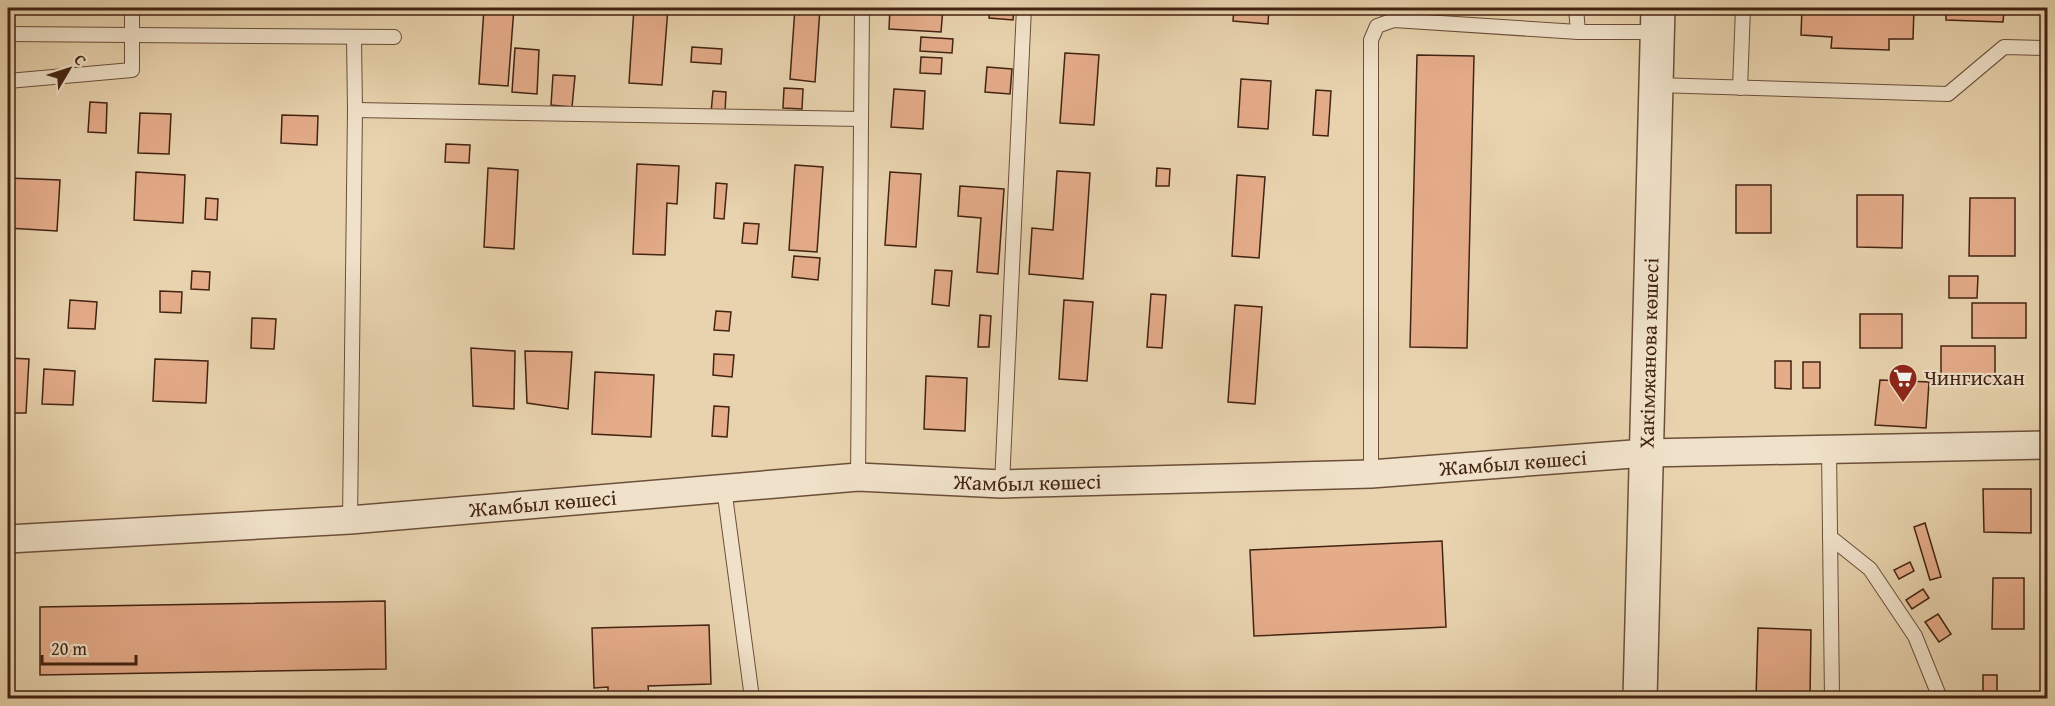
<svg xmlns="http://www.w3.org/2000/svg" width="2055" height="706" viewBox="0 0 2055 706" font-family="'Gentium Book Plus',serif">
<rect width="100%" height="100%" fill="#e8d3ae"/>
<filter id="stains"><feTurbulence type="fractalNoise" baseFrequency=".00333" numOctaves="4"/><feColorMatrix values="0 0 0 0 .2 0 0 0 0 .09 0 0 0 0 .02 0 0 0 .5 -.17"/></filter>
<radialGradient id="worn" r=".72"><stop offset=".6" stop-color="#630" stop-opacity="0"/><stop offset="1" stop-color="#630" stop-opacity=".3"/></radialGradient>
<g fill="#e5ac8a" stroke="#432312" stroke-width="1.5">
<polygon points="484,8 514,8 508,86 479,84"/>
<polygon points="634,8 668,8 662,85 629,83"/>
<polygon points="795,8 820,8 815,82 790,79"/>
<polygon points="890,8 943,8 941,32 889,29"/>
<polygon points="990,8 1014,8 1013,20 989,18"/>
<polygon points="1234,8 1269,8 1268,24 1233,21"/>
<polygon points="1802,8 2048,8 2048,13 2004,11 2003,22 1946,20 1946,9 1914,8 1913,39 1889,39 1889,50 1831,48 1832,37 1801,35"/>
<polygon points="921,37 953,39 952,53 920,51"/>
<polygon points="692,47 722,49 721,64 691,62"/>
<polygon points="515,48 539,50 537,94 512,92"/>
<polygon points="1065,53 1099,55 1094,125 1060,123"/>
<polygon points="1417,55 1474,56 1467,348 1410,347"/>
<polygon points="921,57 942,58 941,74 920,73"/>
<polygon points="987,67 1012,69 1010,94 985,92"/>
<polygon points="553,75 575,76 572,107 551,105"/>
<polygon points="1241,79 1271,81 1268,129 1238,127"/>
<polygon points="784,88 803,89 802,109 783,108"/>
<polygon points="894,89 925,91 923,129 891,127"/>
<polygon points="1316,90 1331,91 1328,136 1313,135"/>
<polygon points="713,91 726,92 725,113 711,113"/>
<polygon points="90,102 107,103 106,133 88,132"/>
<polygon points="140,113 171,114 169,154 138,153"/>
<polygon points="282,115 318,116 317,145 281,143"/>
<polygon points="446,144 470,145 469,163 445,162"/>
<polygon points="637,164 679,166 677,204 667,203 665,255 633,254"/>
<polygon points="795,165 823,167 817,252 789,250"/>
<polygon points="488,168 518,170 514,249 484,247"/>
<polygon points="1157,168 1170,169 1169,186 1156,186"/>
<polygon points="1057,171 1090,173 1083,279 1029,274 1032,228 1053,230"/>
<polygon points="136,172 185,175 183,223 134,220"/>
<polygon points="890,172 921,174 916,247 885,245"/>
<polygon points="1237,175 1265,177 1259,258 1232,256"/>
<polygon points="8,178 60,180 57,231 8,228"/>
<polygon points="716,183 727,184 724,219 714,218"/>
<rect x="1736" y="185" width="35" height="48"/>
<polygon points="960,186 1004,189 998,274 977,272 981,218 958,216"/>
<polygon points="1857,195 1903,195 1902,248 1857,247"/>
<polygon points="206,198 218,199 217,220 205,219"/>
<polygon points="1970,198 2015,198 2015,256 1969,256"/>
<polygon points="744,223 759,224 757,244 742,243"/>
<polygon points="794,256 820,258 818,280 792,277"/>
<polygon points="935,270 952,271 949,306 932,304"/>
<polygon points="192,271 210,272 209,290 191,289"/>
<polygon points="1949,276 1978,276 1977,298 1949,298"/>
<polygon points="160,291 182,292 181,313 160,312"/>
<polygon points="1151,294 1166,295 1162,348 1147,347"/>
<polygon points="70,300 97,302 95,329 68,328"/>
<polygon points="1064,300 1093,302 1087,381 1059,379"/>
<rect x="1972" y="303" width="54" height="35"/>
<polygon points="1235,305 1262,307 1255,404 1228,402"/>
<polygon points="716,311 731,312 729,331 714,330"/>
<rect x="1860" y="314" width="42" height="34"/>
<polygon points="980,315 991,316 989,347 978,347"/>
<polygon points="252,318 276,319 274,349 251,348"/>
<polygon points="1941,346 1995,346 1995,382 1941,381"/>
<polygon points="471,348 515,351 514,409 473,406"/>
<polygon points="525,351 572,352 568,409 527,403"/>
<polygon points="714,354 734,355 732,377 713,375"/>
<polygon points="8,358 29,359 26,413 8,413"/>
<polygon points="155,359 208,361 206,403 153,401"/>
<polygon points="1775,361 1791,361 1791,389 1775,388"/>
<rect x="1803" y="362" width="17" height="26"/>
<polygon points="44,369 75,371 73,405 42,404"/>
<polygon points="595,372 654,375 651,437 592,434"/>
<polygon points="926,376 967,378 965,431 924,429"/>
<polygon points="1880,380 1929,382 1926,428 1875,425"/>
<polygon points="714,406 729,407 727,437 712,436"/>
<polygon points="1983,489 2031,489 2031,533 1984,532"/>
<polygon points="1925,523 1941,577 1930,580 1914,527"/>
<polygon points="1442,541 1446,627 1254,636 1250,550"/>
<polygon points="1910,562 1914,571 1899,579 1894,570"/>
<polygon points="1993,578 2024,578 2024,629 1992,629"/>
<polygon points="1923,589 1929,598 1912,609 1906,600"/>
<polygon points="385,601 386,669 40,675 40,607"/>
<polygon points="1938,614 1951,634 1939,642 1925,622"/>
<polygon points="709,625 711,684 648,686 649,696 608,697 608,687 594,688 592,628"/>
<polygon points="1758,628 1811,630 1810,698 1756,698"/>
<rect x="1983" y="675" width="14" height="23"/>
</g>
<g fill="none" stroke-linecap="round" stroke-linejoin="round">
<g stroke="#6c4f39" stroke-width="16">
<g id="service">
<polyline points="1576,8 1578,32"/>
<polyline points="8,34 394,37"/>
<polyline points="8,81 132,70 132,8"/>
<polyline points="1656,85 1948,94 2004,47 2048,48"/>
<polyline points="1740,88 1743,8"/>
<polyline points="355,110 861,119"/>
<polyline points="1829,449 1832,698"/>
<polyline points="1371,474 1371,40 1377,26 1394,20 1578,32 1657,32"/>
<polyline points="858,477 862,8"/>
<polyline points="1002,484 1024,8"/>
<polyline points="724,488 752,698"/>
<polyline points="350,520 355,110 354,37"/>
<polyline points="1830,537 1870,569 1915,636 1940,698"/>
</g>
</g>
<g stroke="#6c4f39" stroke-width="30">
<g id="minor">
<path id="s1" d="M8,539L350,520L858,477L1002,484L1296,476L1371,474L1646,453L2048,445"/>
</g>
</g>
<g stroke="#6c4f39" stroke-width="36">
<g id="tertiary">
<path id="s2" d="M1640,698L1658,8"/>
</g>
</g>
<use href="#service" stroke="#f0e2ca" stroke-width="14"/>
<use href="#minor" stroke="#f0e2ca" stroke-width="27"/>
<use href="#tertiary" stroke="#f0e2ca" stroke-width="33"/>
</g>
<defs>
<g id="supermarket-pin" transform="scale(1.5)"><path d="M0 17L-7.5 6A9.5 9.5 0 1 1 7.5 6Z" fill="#8f2418" stroke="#f0e2ca"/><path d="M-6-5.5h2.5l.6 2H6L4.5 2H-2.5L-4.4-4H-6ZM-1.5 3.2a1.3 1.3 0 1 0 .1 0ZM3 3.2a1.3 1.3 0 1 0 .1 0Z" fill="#fff"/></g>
</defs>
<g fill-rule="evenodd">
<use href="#supermarket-pin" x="1903" y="378"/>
</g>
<g text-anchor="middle" stroke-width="4.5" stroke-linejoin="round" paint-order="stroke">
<g font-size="21" fill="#432312" stroke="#f0e2ca">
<text dy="7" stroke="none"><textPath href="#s2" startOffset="345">Хакімжанова көшесі</textPath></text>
<text dy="7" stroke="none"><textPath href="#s1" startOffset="1508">Жамбыл көшесі</textPath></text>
<text dy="7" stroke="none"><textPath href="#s1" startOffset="1022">Жамбыл көшесі</textPath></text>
<text dy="7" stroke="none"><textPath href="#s1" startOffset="536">Жамбыл көшесі</textPath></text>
</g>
<g font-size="21" fill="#432312" stroke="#f0e2ca" text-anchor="start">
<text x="1924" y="385">Чингисхан</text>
</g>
</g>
<rect width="2055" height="706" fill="none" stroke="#e8d3ae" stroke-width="30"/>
<rect x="9" y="9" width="2037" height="688" fill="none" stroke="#432312" stroke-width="3"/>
<rect x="15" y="15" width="2025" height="676" fill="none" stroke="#432312" stroke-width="1.5"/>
<g transform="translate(69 69) rotate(51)" stroke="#f0e2ca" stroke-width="4.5" paint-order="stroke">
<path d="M0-4.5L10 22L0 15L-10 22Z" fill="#432312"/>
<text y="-9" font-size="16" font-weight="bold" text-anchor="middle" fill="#432312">С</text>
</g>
<path d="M42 655v9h94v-9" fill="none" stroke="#432312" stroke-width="3"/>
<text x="51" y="655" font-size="18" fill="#432312" stroke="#f0e2ca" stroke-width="4.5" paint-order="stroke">20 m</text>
<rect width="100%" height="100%" filter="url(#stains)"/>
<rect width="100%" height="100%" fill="url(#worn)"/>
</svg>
